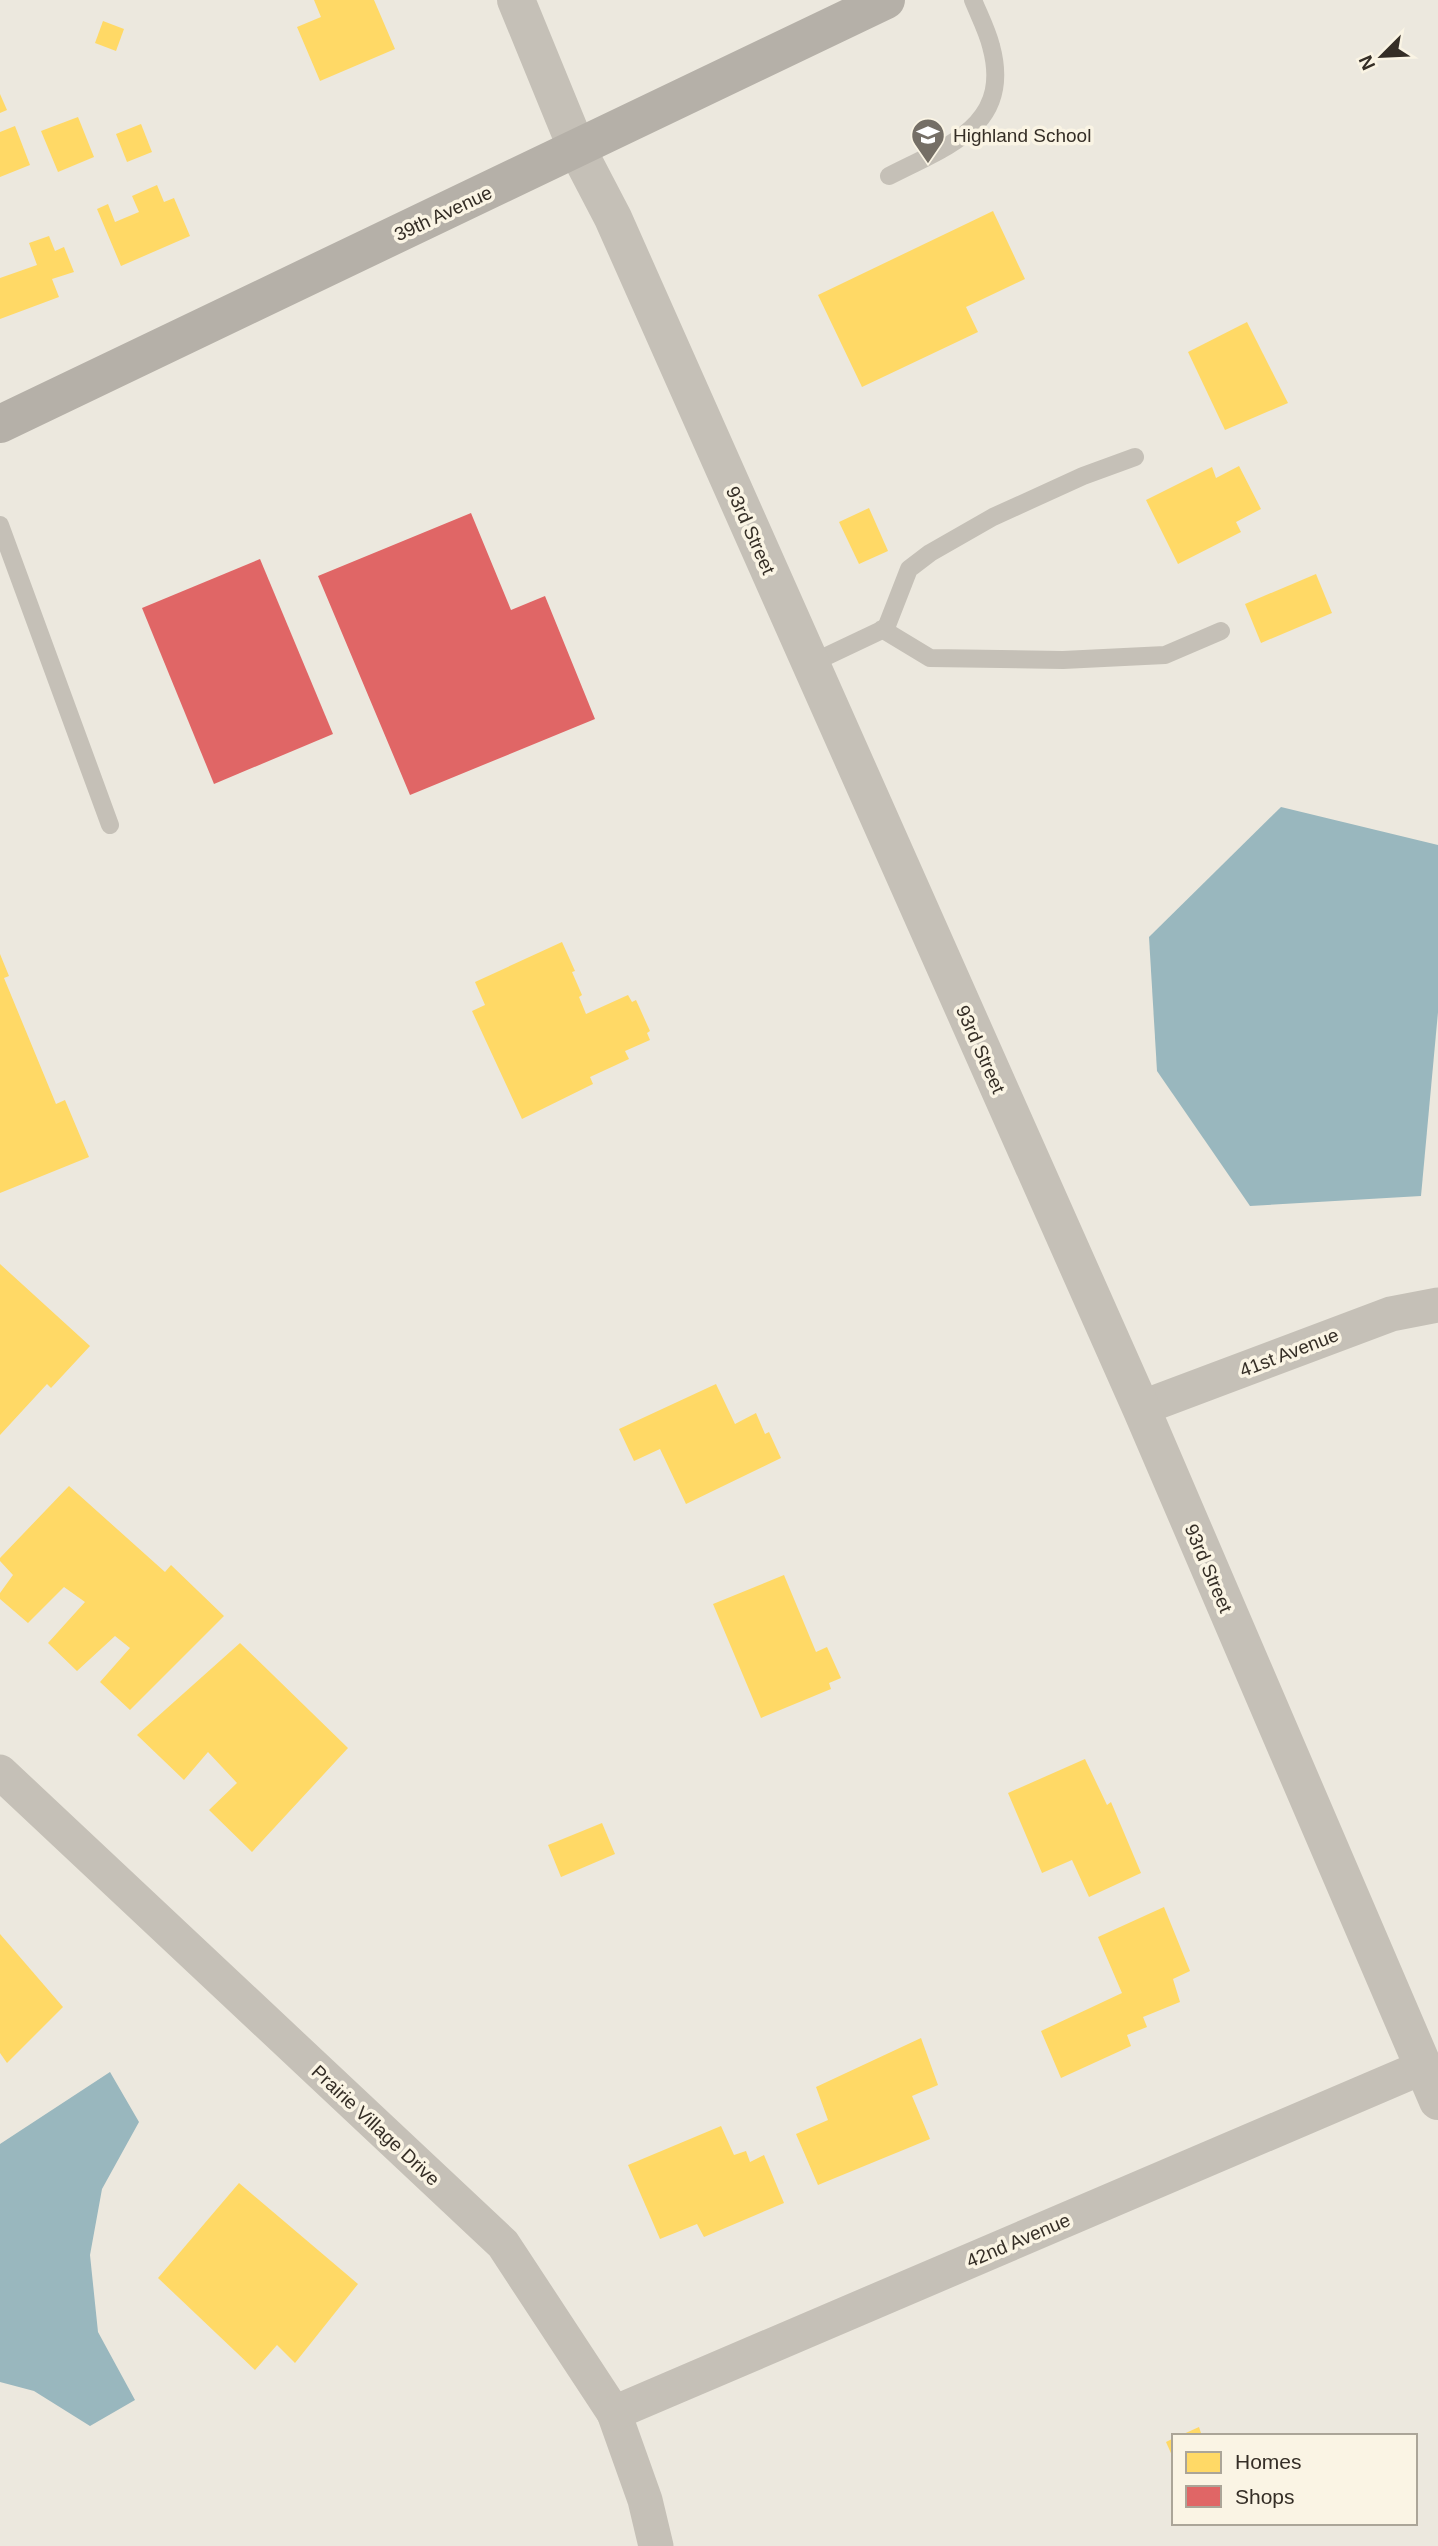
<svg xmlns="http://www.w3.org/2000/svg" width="1438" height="2546" viewBox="0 0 1438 2546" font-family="Helvetica,sans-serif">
<rect width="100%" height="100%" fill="#ece8de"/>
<g fill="#99b7be">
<polygon points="1281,807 1438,845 1438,1012 1421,1196 1250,1206 1157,1071 1149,937"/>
<polygon points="110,2072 139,2122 102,2189 90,2255 98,2332 135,2400 90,2426 34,2391 0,2382 0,2144"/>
</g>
<g fill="#ffd966">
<polygon points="314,0 374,0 395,49 320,81 297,27 321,17"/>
<polygon points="103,21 124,29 116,51 95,43"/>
<polygon points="0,94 7,110 0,113"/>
<polygon points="78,117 94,157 58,172 41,131"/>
<polygon points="141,124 152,152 127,162 116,134"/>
<polygon points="15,126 30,165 0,177 0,132"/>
<polygon points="157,185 164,202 174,198 190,236 121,266 97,209 108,204 115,222 139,212 132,196"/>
<polygon points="993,211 1025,279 966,307 978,332 862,387 818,295"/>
<polygon points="49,236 55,251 64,247 74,272 52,279 59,297 0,319 0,278 37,265 29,243"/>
<polygon points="1247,322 1288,403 1225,430 1188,352"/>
<polygon points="1239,466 1261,509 1236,522 1241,532 1178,564 1146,500 1212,467 1216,478"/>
<polygon points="869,508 888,551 859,564 839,522"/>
<polygon points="1316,574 1332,613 1261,643 1245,604"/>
<polygon points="562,942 575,971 572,972 582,995 579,997 586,1014 628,995 632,1002 636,1000 650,1031 647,1033 650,1040 625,1051 629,1059 590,1077 593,1084 522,1119 472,1011 485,1005 475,982"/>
<polygon points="0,954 9,976 4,978 56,1104 65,1100 89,1157 0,1193"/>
<polygon points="0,1264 90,1346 51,1388 47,1384 0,1435"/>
<polygon points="716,1384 735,1424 756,1413 765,1434 769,1432 781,1458 686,1504 660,1449 634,1461 619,1429"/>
<polygon points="69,1486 165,1572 171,1565 224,1616 130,1710 100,1682 130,1648 115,1636 77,1671 48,1643 85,1602 64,1587 28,1623 0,1599 0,1593 13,1575 0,1561 0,1558"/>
<polygon points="784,1575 816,1652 827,1647 841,1678 829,1683 831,1689 761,1718 713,1604"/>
<polygon points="240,1643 348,1748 252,1852 209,1810 237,1783 208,1752 184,1780 137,1735"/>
<polygon points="1085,1759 1107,1805 1111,1802 1141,1873 1089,1897 1072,1860 1042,1873 1008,1793"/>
<polygon points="602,1823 615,1854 561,1877 548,1845"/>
<polygon points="1164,1907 1190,1971 1173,1979 1180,2002 1143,2017 1147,2027 1127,2035 1131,2046 1061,2078 1041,2031 1122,1993 1098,1937"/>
<polygon points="0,1934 63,2007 7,2063 0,2053"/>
<polygon points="921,2038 938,2085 912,2096 930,2139 818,2185 796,2134 828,2120 816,2087"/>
<polygon points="721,2126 734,2155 746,2151 750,2162 764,2155 784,2203 704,2237 697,2224 660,2239 628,2165"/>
<polygon points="239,2183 358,2284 295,2363 277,2345 255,2370 158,2278"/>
<polygon points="1199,2427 1202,2436 1179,2436"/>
<polygon points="1174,2438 1174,2460 1166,2442"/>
</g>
<g fill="#e06666">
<polygon points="471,513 511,610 545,596 595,719 410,795 318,576"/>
<polygon points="260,559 333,734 214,784 142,608"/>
</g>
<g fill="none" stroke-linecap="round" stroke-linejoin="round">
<g stroke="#c5c0b7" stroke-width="18">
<path d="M889,176C947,146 1013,126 991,46C987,30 979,15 973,0"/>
<polyline points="0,525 110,825"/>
<polyline points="882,629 930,658 1063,660 1165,655 1221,631"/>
<polyline points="810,664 886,628 909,569 930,553 993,517 1083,476 1135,457"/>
</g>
<g stroke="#c5c0b7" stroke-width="35">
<polyline points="1141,1408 1391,1314 1438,1305"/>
<polyline points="0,1772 503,2244 614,2413 645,2500 656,2546"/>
<polyline points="614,2413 1423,2067"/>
</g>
<polyline stroke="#c5c0b7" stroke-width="38" points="516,0 577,149 613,218 1141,1408 1438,2101"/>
<polyline stroke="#b5b0a8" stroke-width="38" points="0,424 886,0"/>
</g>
<defs>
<g id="school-pin" transform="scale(1.75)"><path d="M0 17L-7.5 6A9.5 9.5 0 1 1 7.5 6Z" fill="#756f66" stroke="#faf4e4"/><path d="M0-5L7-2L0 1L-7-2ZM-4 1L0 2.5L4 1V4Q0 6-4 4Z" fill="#fff"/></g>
</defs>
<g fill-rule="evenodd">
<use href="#school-pin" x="928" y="135"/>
</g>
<g text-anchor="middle" stroke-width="7" stroke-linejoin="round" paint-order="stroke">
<g font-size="19" fill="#352e26" stroke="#faf4e4" text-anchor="start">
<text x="953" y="142">Highland School</text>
</g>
<g font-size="19" fill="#352e26" stroke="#faf4e4">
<text transform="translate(443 213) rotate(-25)" y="7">39th Avenue</text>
<text transform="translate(751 530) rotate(66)" y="7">93rd Street</text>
<text transform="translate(981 1049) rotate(66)" y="7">93rd Street</text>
<text transform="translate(1289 1352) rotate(-21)" y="7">41st Avenue</text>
<text transform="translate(1209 1568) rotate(67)" y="7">93rd Street</text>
<text transform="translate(376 2125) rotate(43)" y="7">Prairie Village Drive</text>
<text transform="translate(1018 2240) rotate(-23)" y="7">42nd Avenue</text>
</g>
</g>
<rect x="1172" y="2434" width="245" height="91" fill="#faf4e4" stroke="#aba598" stroke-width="2"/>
<rect x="1186" y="2452" width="35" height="21" fill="#ffd966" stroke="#aba598" stroke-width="2"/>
<text x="1235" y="2469" font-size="21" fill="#352e26">Homes</text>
<rect x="1186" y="2486" width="35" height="21" fill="#e06666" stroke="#aba598" stroke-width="2"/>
<text x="1235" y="2504" font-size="21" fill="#352e26">Shops</text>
<g transform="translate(1382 56) rotate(246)" stroke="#faf4e4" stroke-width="5" paint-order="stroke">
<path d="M0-5L12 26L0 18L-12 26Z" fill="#352e26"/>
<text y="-10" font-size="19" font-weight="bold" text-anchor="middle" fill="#352e26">N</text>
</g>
</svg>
